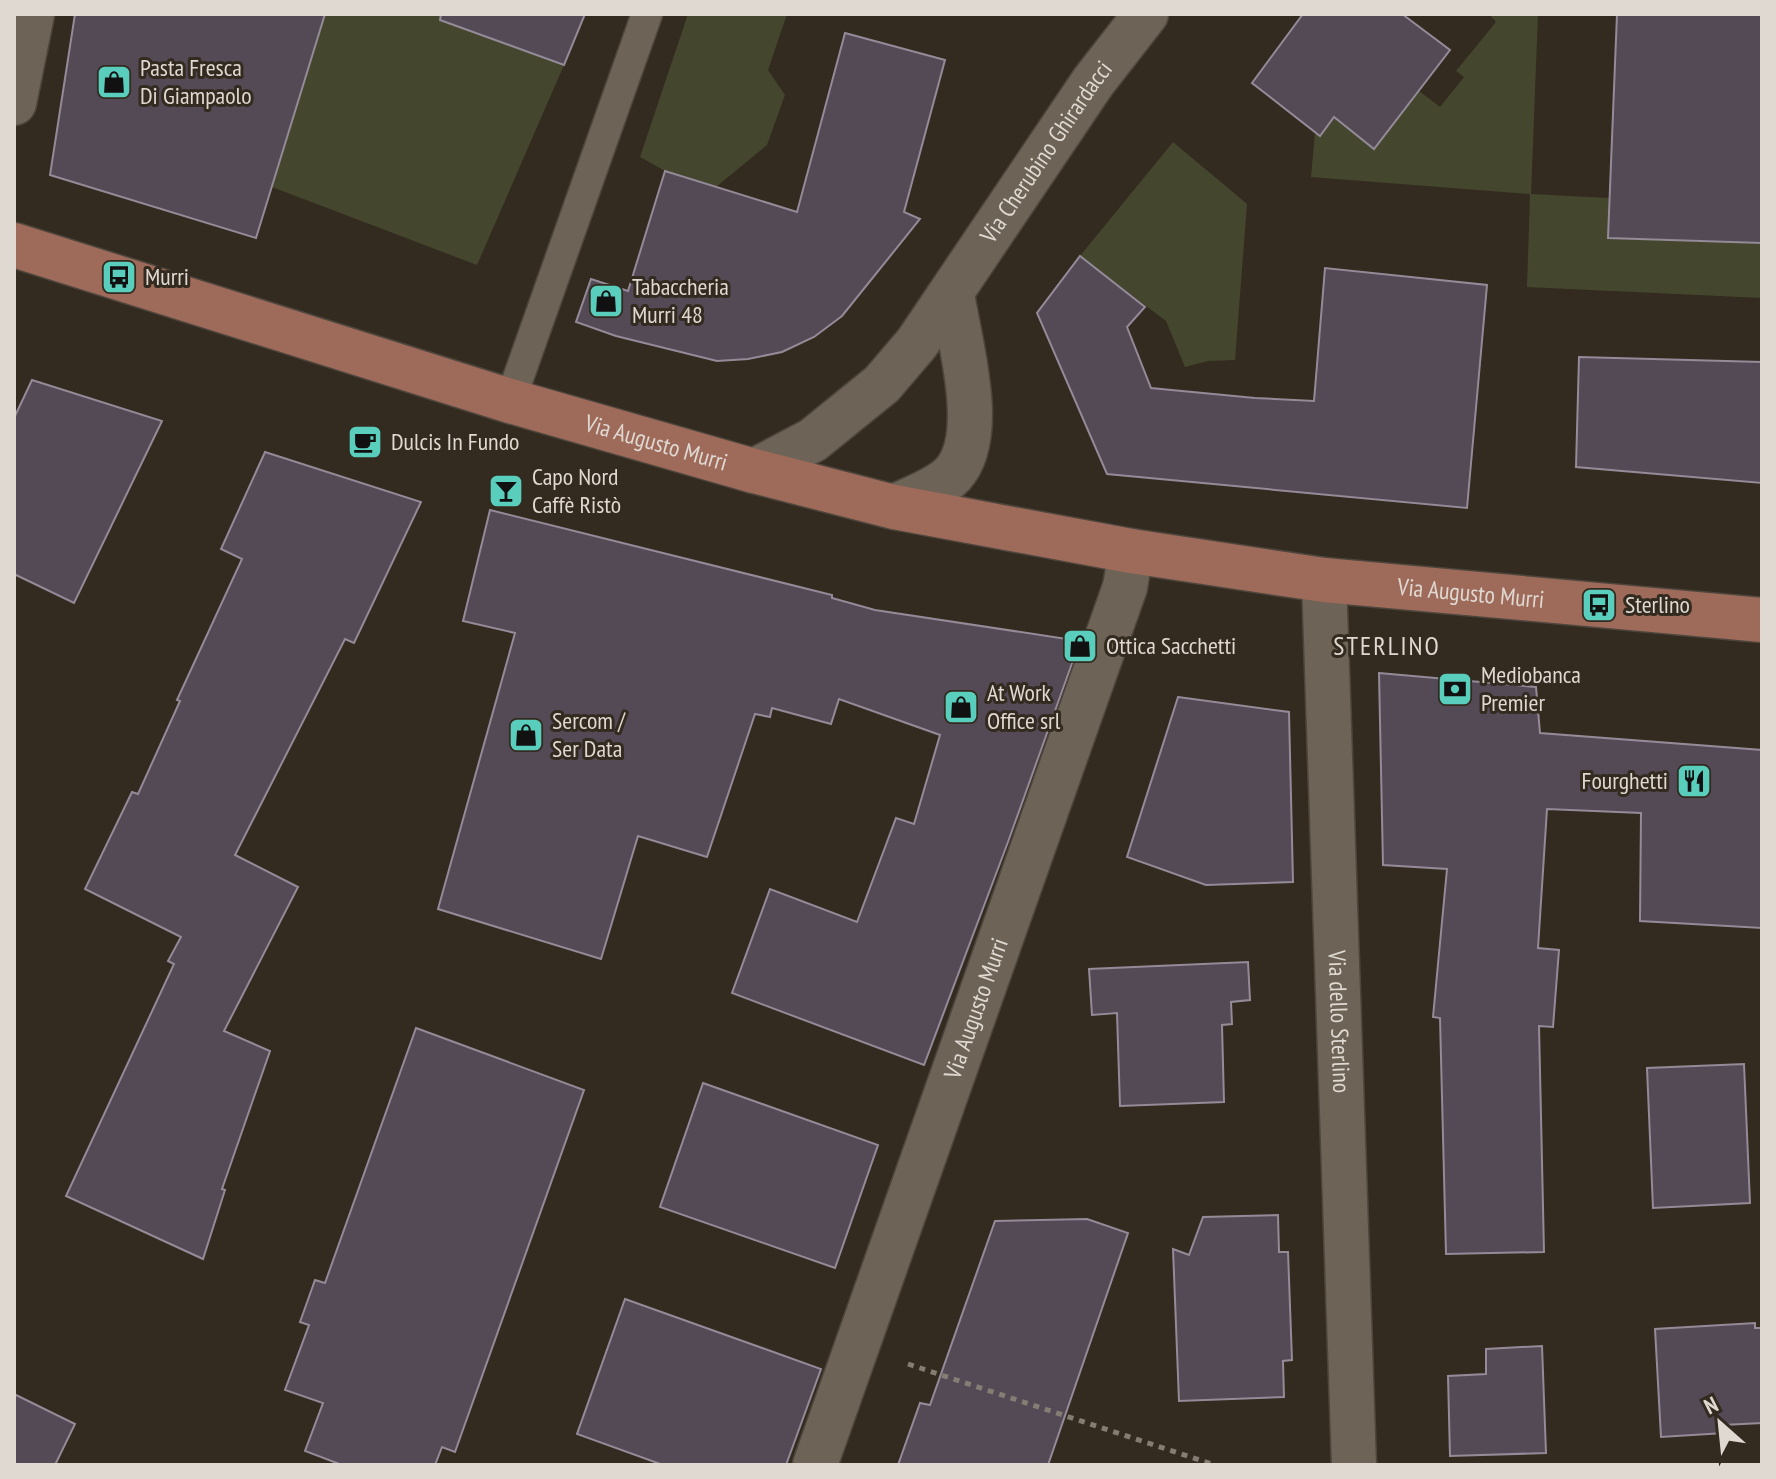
<svg xmlns="http://www.w3.org/2000/svg" width="1776" height="1479" viewBox="0 0 1776 1479" font-family="'PT Sans Narrow',sans-serif">
<rect width="100%" height="100%" fill="#332b1f"/>
<g fill="#44472d">
<polygon points="325,14 529,14 517,48 564,65 477,265 272,187"/>
<polygon points="688,14 787,14 768,70 785,95 767,145 716,187 665,171 640,157"/>
<polygon points="1489,14 1538,14 1531,194 1609,198 1608,238 1762,243 1762,298 1527,287 1530,194 1311,177 1315,132 1320,135 1334,117 1374,148 1419,91 1440,107 1464,77 1456,71 1496,22"/>
<polygon points="1173,142 1247,204 1235,360 1208,361 1185,367 1166,321 1080,256"/>
</g>
<g fill="#534a56" stroke="#948a98" stroke-width="2">
<polygon points="75,14 325,14 256,238 50,175"/>
<polygon points="441,14 585,14 564,65 440,20"/>
<polygon points="1303,14 1402,14 1450,50 1374,149 1334,117 1320,136 1252,83"/>
<polygon points="1617,14 1762,14 1762,243 1608,238"/>
<polygon points="845,33 945,60 904,212 920,219 842,316 814,337 782,352 748,359 717,361 616,336 576,322 591,279 628,291 665,171 797,212"/>
<polygon points="1080,256 1145,307 1127,327 1151,388 1255,398 1314,401 1325,268 1487,285 1467,508 1107,474 1037,313"/>
<polygon points="1579,357 1762,362 1762,483 1576,467"/>
<polygon points="32,380 162,421 74,603 14,574 14,418"/>
<polygon points="265,452 421,502 354,643 345,639 235,855 298,887 224,1031 270,1051 222,1189 225,1190 203,1259 66,1196 174,964 168,961 181,937 85,889 132,792 138,794 180,701 177,700 242,559 221,549"/>
<polygon points="490,510 832,595 832,598 875,610 1080,641 1008,842 924,1065 732,993 770,889 857,922 896,818 914,824 940,735 839,699 831,724 772,708 770,717 755,714 707,857 638,836 601,959 438,909 515,633 463,621"/>
<polygon points="1379,673 1536,687 1540,733 1762,750 1762,928 1640,921 1641,813 1547,809 1538,948 1559,950 1553,1027 1539,1026 1544,1252 1446,1254 1440,1018 1433,1017 1447,869 1383,865"/>
<polygon points="1178,697 1289,712 1293,882 1206,885 1127,857"/>
<polygon points="1248,962 1250,1000 1231,1002 1232,1024 1222,1025 1224,1102 1120,1106 1117,1013 1092,1015 1089,969"/>
<polygon points="416,1028 584,1090 455,1452 442,1447 435,1465 342,1465 305,1451 323,1403 285,1390 309,1325 300,1322 315,1280 325,1283"/>
<polygon points="1744,1064 1750,1203 1653,1208 1647,1068"/>
<polygon points="703,1083 878,1145 835,1268 660,1207"/>
<polygon points="1278,1215 1279,1252 1288,1252 1292,1360 1283,1361 1284,1397 1179,1401 1173,1249 1189,1255 1203,1217"/>
<polygon points="1087,1219 1128,1233 1048,1465 898,1465 920,1403 930,1405 995,1221"/>
<polygon points="625,1299 821,1369 786,1465 663,1465 577,1434"/>
<polygon points="1755,1323 1755,1328 1762,1328 1762,1423 1723,1425 1724,1433 1661,1437 1655,1329"/>
<polygon points="1542,1346 1546,1453 1450,1456 1448,1376 1486,1374 1486,1349"/>
<polygon points="14,1394 75,1424 55,1465 14,1465"/>
</g>
<g fill="none" stroke-linecap="round" stroke-linejoin="round">
<g stroke="#4e463d" stroke-width="33">
<polyline id="lane" points="510,401 647,14"/>
</g>
<g stroke="#4e463d" stroke-width="47">
<g id="street">
<polyline points="14,103 32,14"/>
<path id="s1" d="M754,471L813,440L882,384L917,343L1093,82L1146,14"/>
<path d="M894,507C912,498 939,489 953,474C988,435 959,341 952,294"/>
<path id="s2" d="M1324,580L1354,1465"/>
<path id="s3" d="M815,1465L1125,587L1131,551"/>
</g>
</g>
<g stroke="#4e463d" stroke-width="47">
<g id="primary">
<path id="s4" d="M14,245L510,401L754,471L894,507L1131,551L1324,580L1762,620"/>
</g>
</g>
<polyline stroke="#847d73" stroke-width="5" stroke-dasharray="6 6" stroke-linecap="butt" points="908,1364 1215,1465"/>
<use href="#lane" stroke="#6d6356" stroke-width="30"/>
<use href="#street" stroke="#6d6356" stroke-width="44"/>
<use href="#primary" stroke="#9e6a5a" stroke-width="44"/>
</g>
<defs>
<g id="shop-square" transform="scale(1.8)"><rect x="-9" y="-9" width="18" height="18" rx="4" fill="#5acebd" stroke="#332b1f"/><path d="M-5-2.5h2.3a2.7 3.5 0 0 1 5.4 0H5L5.5 6h-11ZM-1.5-2.5h3a1.5 2.3 0 0 0-3 0Z" fill="#111"/></g>
<g id="bus-square" transform="scale(1.8)"><rect x="-9" y="-9" width="18" height="18" rx="4" fill="#5acebd" stroke="#332b1f"/><path d="M-5-6H5V4H4V6H2V4H-2V6H-4V4H-5ZM-3.5-4V0h7V-4ZM-3.5 1.2v1.5H-2V1.2ZM2 1.2v1.5H3.5V1.2Z" fill="#111"/></g>
<g id="cafe-square" transform="scale(1.8)"><rect x="-9" y="-9" width="18" height="18" rx="4" fill="#5acebd" stroke="#332b1f"/><path d="M-5.5-4.5H6V0H3Q3 3.5 0 3.5H-2.5Q-5.5 3.5-5.5 0ZM3-3.2v2h1.7v-2ZM-6 4.5H4V6H-6Z" fill="#111"/></g>
<g id="bar-square" transform="scale(1.8)"><rect x="-9" y="-9" width="18" height="18" rx="4" fill="#5acebd" stroke="#332b1f"/><path d="M-6-5H6L.8 .8V4.5H3.5V6h-7V4.5H-.8V.8Z" fill="#111"/></g>
<g id="bank-square" transform="scale(1.8)"><rect x="-9" y="-9" width="18" height="18" rx="4" fill="#5acebd" stroke="#332b1f"/><path d="M-6-4H6V4H-6ZM0-2.3a2.3 2.3 0 1 0 0 4.6a2.3 2.3 0 1 0 0-4.6Z" fill="#111"/></g>
<g id="restaurant-square" transform="scale(1.8)"><rect x="-9" y="-9" width="18" height="18" rx="4" fill="#5acebd" stroke="#332b1f"/><path d="M-5-6h1v4h1v-4h1v4h1v-4h1v5L-1.5 .5V6h-2V.5L-5-1ZM5-6V6H3V1.5H1.5Q1.5-4 5-6Z" fill="#111"/></g>
</defs>
<g fill-rule="evenodd">
<use href="#shop-square" x="114" y="82"/>
<use href="#bus-square" x="119" y="277"/>
<use href="#shop-square" x="606" y="301"/>
<use href="#cafe-square" x="365" y="442"/>
<use href="#bar-square" x="506" y="491"/>
<use href="#bus-square" x="1599" y="605"/>
<use href="#shop-square" x="1080" y="646"/>
<use href="#bank-square" x="1455" y="689"/>
<use href="#shop-square" x="961" y="707"/>
<use href="#shop-square" x="526" y="735"/>
<use href="#restaurant-square" x="1694" y="781"/>
</g>
<g text-anchor="middle" stroke-width="6" stroke-linejoin="round" paint-order="stroke">
<g font-size="24" fill="#dfd9d2" stroke="#332b1f" text-anchor="start">
<text x="140" y="76">Pasta Fresca<tspan x="140" dy="28">Di Giampaolo</tspan></text>
<text x="145" y="285">Murri</text>
<text x="632" y="295">Tabaccheria<tspan x="632" dy="28">Murri 48</tspan></text>
<text x="391" y="450">Dulcis In Fundo</text>
<text x="532" y="485">Capo Nord<tspan x="532" dy="28">Caffè Ristò</tspan></text>
<text x="1625" y="613">Sterlino</text>
<text x="1106" y="654">Ottica Sacchetti</text>
<text x="1481" y="683">Mediobanca<tspan x="1481" dy="28">Premier</tspan></text>
<text x="987" y="701">At Work<tspan x="987" dy="28">Office srl</tspan></text>
<text x="552" y="729">Sercom /<tspan x="552" dy="28">Ser Data</tspan></text>
<text x="1668" y="789" text-anchor="end">Fourghetti</text>
</g>
<g font-size="24" fill="#dfd9d2" stroke="#332b1f">
<text dy="8" stroke="none"><textPath href="#s1" startOffset="440">Via Cherubino Ghirardacci</textPath></text>
<text dy="8" stroke="none"><textPath href="#s4" startOffset="672">Via Augusto Murri</textPath></text>
<text dy="8" stroke="none"><textPath href="#s4" startOffset="1502">Via Augusto Murri</textPath></text>
<text dy="8" stroke="none"><textPath href="#s3" startOffset="484">Via Augusto Murri</textPath></text>
<text dy="8" stroke="none"><textPath href="#s2" startOffset="442">Via dello Sterlino</textPath></text>
</g>
<g font-size="26" letter-spacing="2" fill="#dfd9d2" stroke="#332b1f">
<text x="1387" y="655">STERLINO</text>
</g>
</g>
<rect width="1776" height="1479" fill="none" stroke="#dfd9d2" stroke-width="32"/>
<g transform="translate(1720 1423) rotate(333)" stroke="#332b1f" stroke-width="6" paint-order="stroke">
<path d="M0-6L14 30L0 20L-14 30Z" fill="#dfd9d2"/>
<text y="-12" font-size="22" font-weight="bold" text-anchor="middle" fill="#dfd9d2">N</text>
</g>
</svg>
